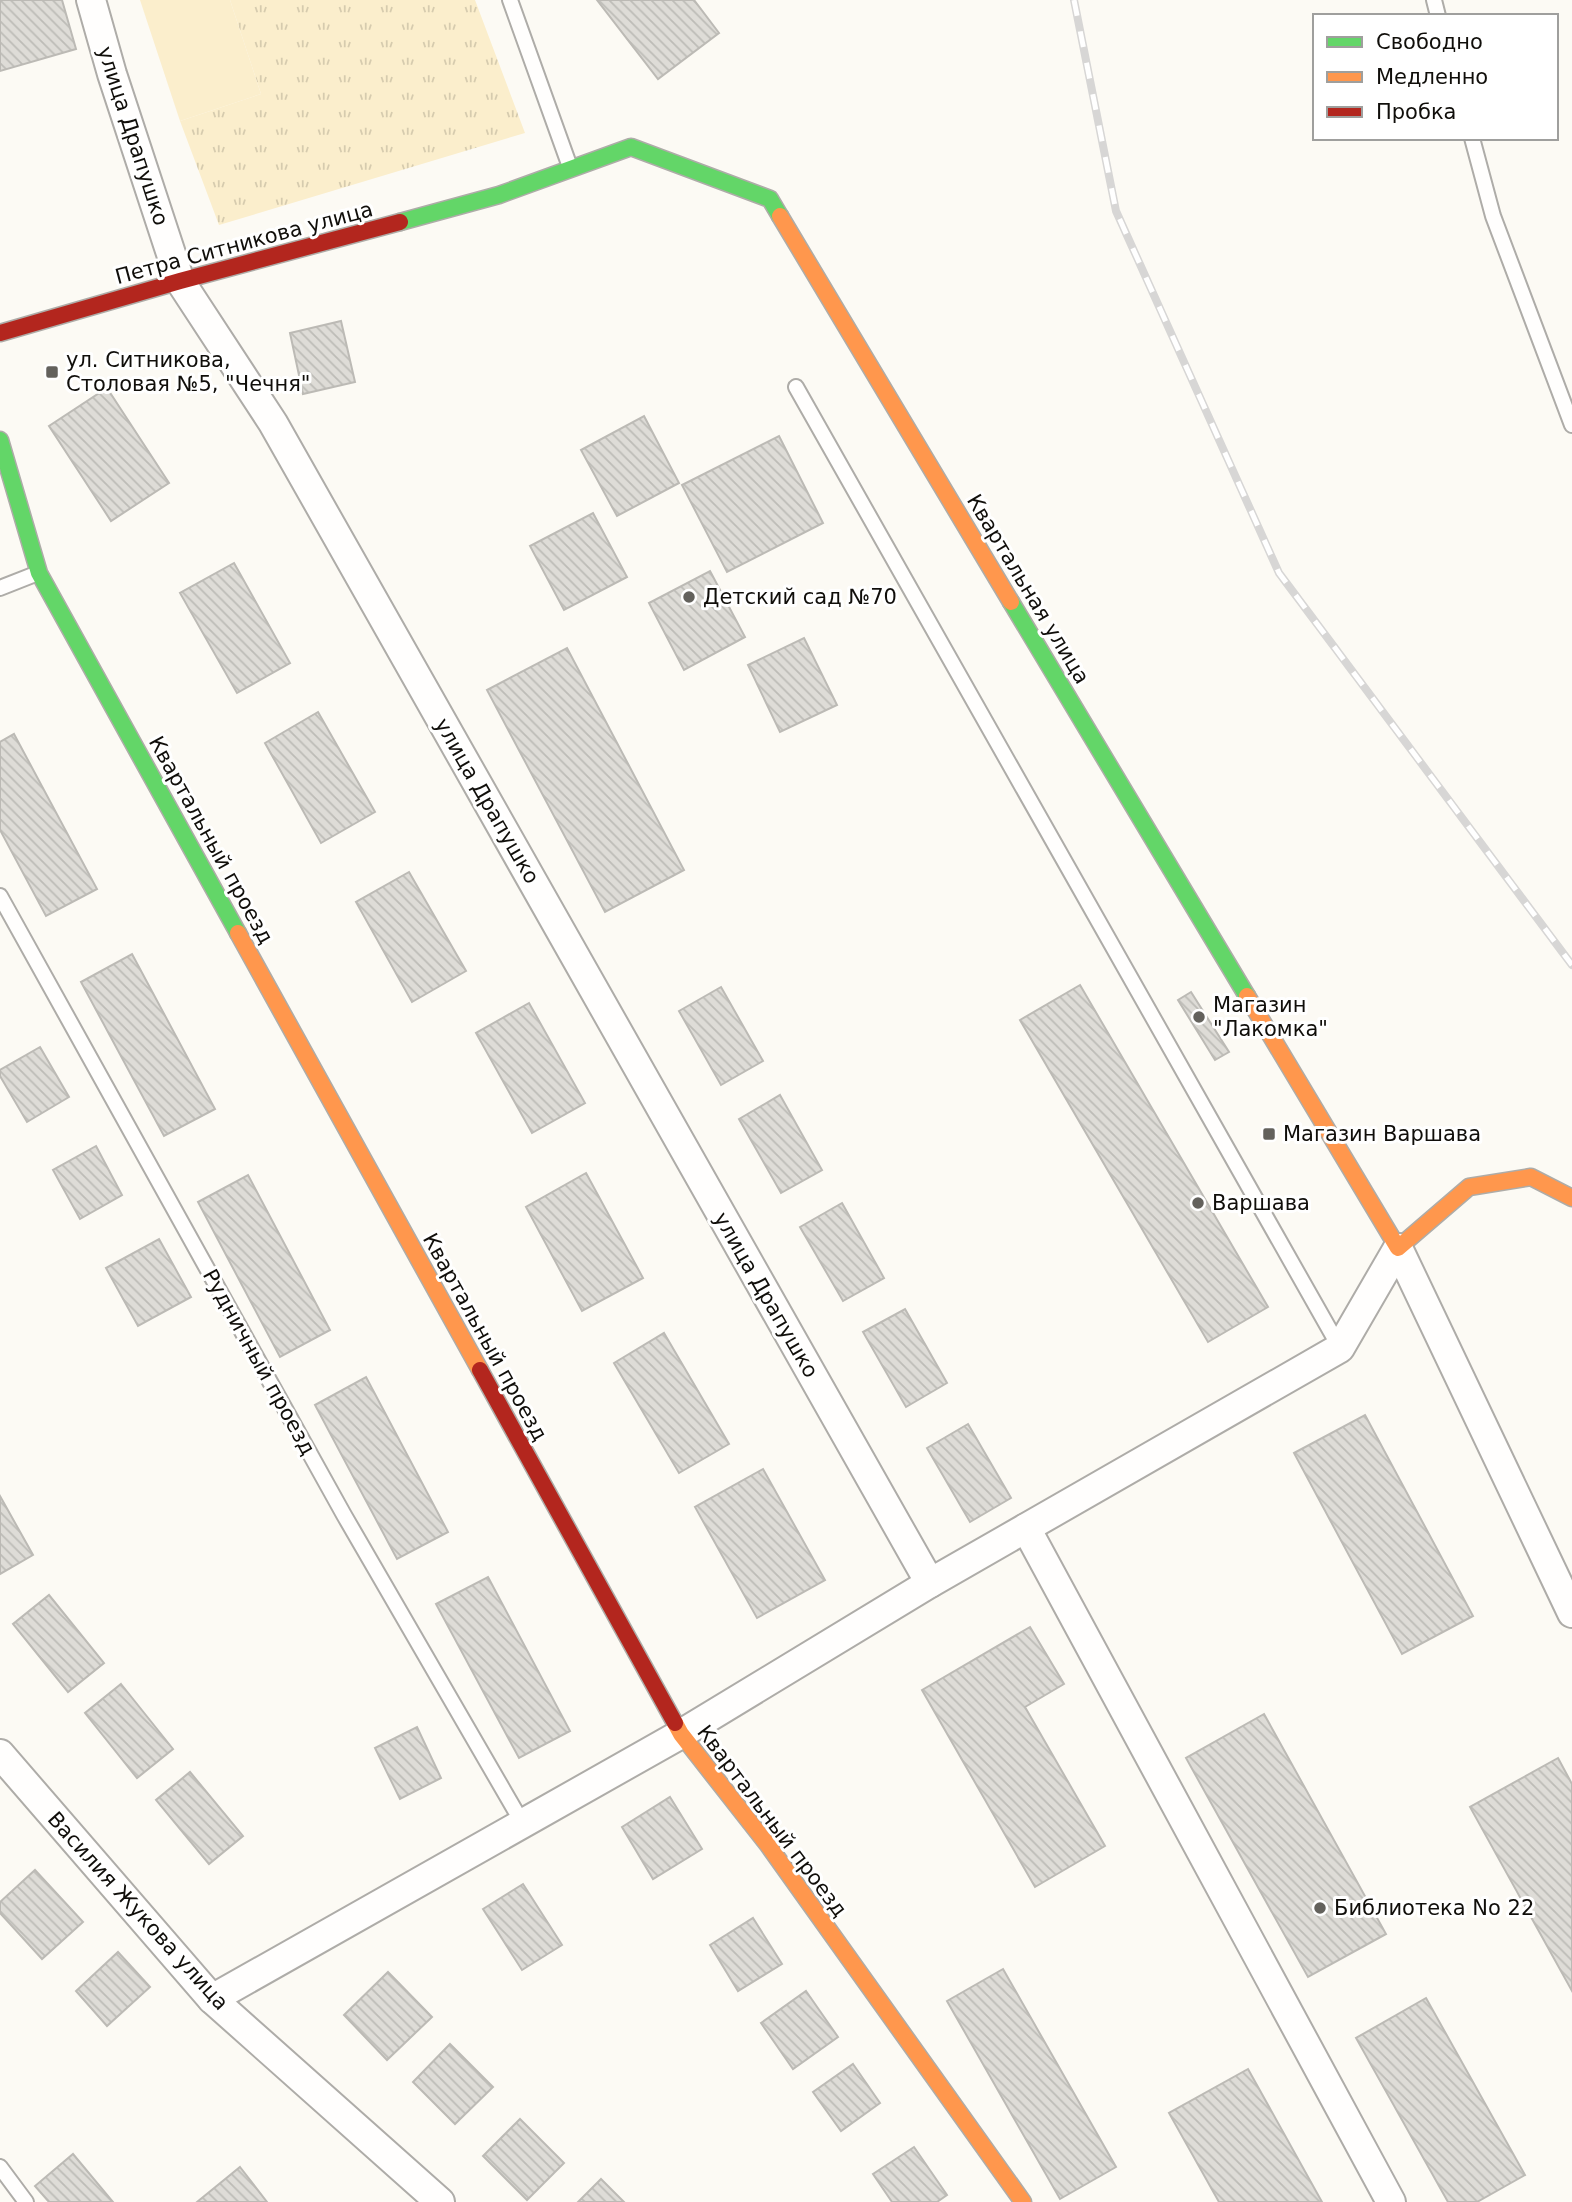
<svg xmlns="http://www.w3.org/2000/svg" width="1572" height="2202" viewBox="0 0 1572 2202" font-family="'DejaVu Sans',sans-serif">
<defs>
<pattern id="park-tufts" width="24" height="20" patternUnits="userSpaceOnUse" patternTransform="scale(1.75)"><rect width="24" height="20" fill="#fbeecc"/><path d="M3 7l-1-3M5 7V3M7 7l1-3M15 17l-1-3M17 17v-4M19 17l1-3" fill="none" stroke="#d6cbae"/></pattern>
<pattern id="building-back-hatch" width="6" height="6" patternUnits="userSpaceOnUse" patternTransform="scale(1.75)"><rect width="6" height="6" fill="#dedcd7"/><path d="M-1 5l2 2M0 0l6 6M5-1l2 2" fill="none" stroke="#bdbcb7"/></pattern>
</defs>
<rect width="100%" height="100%" fill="#fcfaf4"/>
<polygon fill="url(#park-tufts)" points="230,0 475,0 525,133 219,225 180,121 261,94"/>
<polygon fill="#fbeecc" points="140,0 230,0 261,94 180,121"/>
<g fill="url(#building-back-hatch)" stroke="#bcbab5" stroke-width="2">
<polygon points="0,0 62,0 76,49 0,71"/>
<polygon points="597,0 694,0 719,33 658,79"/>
<polygon points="341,321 355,382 303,394 290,333"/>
<polygon points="107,388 169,483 111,521 49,426"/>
<polygon points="644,416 679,483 617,516 581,450"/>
<polygon points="779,436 823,523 727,572 682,485"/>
<polygon points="593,513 627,577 564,610 530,546"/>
<polygon points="234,563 290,663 237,693 180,593"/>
<polygon points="710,571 745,637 684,670 649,603"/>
<polygon points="804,638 837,705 780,732 748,665"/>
<polygon points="567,648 684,870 605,912 487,690"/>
<polygon points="318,712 375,812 321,843 265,743"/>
<polygon points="14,734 97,889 46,916 0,830 0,742"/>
<polygon points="409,872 466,971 412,1002 356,902"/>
<polygon points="132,954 215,1109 164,1136 81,982"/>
<polygon points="1080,985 1268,1307 1208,1342 1020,1020"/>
<polygon points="721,987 763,1061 721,1085 679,1011"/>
<polygon points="1191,992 1229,1052 1215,1060 1178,1000"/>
<polygon points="529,1003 585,1103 532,1133 476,1033"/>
<polygon points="40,1047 69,1097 27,1122 0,1076 0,1070"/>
<polygon points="780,1095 822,1170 781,1193 739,1119"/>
<polygon points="96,1146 122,1195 80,1219 53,1170"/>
<polygon points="586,1173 643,1278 582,1311 526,1207"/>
<polygon points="248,1175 330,1330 280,1357 198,1202"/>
<polygon points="842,1203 884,1278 843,1301 800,1227"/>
<polygon points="159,1239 191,1297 138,1326 106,1268"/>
<polygon points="905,1309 947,1383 906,1407 863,1332"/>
<polygon points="664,1333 729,1444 679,1473 614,1363"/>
<polygon points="366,1377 448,1532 397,1559 315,1405"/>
<polygon points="1365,1415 1473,1616 1402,1654 1294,1453"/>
<polygon points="968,1424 1011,1498 970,1522 927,1448"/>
<polygon points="763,1469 825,1580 757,1618 695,1507"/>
<polygon points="0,1496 33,1555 0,1574"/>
<polygon points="488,1577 570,1731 519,1758 436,1604"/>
<polygon points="49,1595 104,1663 68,1692 13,1624"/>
<polygon points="1030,1627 1064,1684 1025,1707 1105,1846 1035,1887 922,1690"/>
<polygon points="121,1684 173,1749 137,1778 85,1713"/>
<polygon points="1264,1714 1386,1934 1308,1977 1186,1758"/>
<polygon points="417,1727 441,1778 400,1799 375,1748"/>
<polygon points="1558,1758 1572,1784 1572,1991 1470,1807"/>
<polygon points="190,1772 243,1836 209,1864 156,1800"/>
<polygon points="670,1797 702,1849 653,1879 622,1827"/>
<polygon points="35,1870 83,1922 42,1959 0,1913 0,1902"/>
<polygon points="523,1884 562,1945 522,1970 483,1909"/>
<polygon points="753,1918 782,1964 738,1991 710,1945"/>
<polygon points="118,1952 150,1987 107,2026 76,1991"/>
<polygon points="1003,1969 1116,2167 1060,2199 947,2001"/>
<polygon points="388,1972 432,2017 387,2060 344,2015"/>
<polygon points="806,1991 838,2037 793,2069 761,2023"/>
<polygon points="1426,1998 1525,2175 1477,2202 1448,2202 1356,2038"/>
<polygon points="450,2044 493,2087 455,2124 413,2082"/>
<polygon points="853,2064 880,2103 841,2131 813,2092"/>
<polygon points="1248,2069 1322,2202 1219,2202 1169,2113"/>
<polygon points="520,2119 564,2163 527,2200 483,2156"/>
<polygon points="914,2147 947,2195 937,2202 892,2202 873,2174"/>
<polygon points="73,2154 113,2202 49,2202 35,2186"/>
<polygon points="240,2167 267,2202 197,2202"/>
<polygon points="601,2179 624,2202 578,2202"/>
</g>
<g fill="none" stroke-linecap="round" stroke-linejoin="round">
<g stroke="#aeaca8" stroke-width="18">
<g id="lane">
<polyline points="510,0 570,167"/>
<polyline points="1434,0 1438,16"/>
<polyline points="1472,138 1493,216 1572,425"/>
<polyline points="796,387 1340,1348"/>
<polyline points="0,588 38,573"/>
<polyline points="0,896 344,1515 523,1824"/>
<polyline points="0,2167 26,2202"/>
</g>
</g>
<g stroke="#aeaca8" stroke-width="32">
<g id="street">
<polyline points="91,0 112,74 180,281 273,423 930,1583"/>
<polyline points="1398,1248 1572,1613"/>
<polyline points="1026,1528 1391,2202"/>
<polyline points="0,1754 212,1999 440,2202"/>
<polyline points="212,1999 681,1734 930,1583 1340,1348 1398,1248"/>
</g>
</g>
<g stroke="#aeaca8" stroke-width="19">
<g id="fast">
<polyline points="400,222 499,195 631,147 770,199 780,216"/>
<polyline points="0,440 39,573 238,933"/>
<polyline points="1011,602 1247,996"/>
</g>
</g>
<g stroke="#aeaca8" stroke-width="19">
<g id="slow">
<polyline points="780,216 1011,602"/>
<polyline points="238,933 480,1370"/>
<polyline points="1247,996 1398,1248 1469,1187 1531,1177 1572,1198"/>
<polyline points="675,1723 681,1734 768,1845 1023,2202"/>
</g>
</g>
<g stroke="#aeaca8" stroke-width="19">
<g id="jam">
<polyline points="0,333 180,281 400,222"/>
<polyline points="480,1370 675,1723"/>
</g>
</g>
<use href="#lane" stroke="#fffefd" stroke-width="14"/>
<use href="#street" stroke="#fffefd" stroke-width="28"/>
<use href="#fast" stroke="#63d668" stroke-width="16"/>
<use href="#slow" stroke="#ff974d" stroke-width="16"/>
<use href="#jam" stroke="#b3261e" stroke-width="16"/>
<g stroke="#d7d6d5" stroke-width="8">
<polyline id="rail" points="1074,0 1116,211 1279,573 1572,965"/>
</g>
<use href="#rail" stroke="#fff" stroke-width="5" stroke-dasharray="16" stroke-linecap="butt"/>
</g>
<g fill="#63615c" stroke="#fff" stroke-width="2.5">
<rect x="45" y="365" width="14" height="14" rx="3.5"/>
<circle cx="689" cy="597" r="7"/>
<circle cx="1199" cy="1017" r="7"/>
<rect x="1262" y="1127" width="14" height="14" rx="3.5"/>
<circle cx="1198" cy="1203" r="7"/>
<circle cx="1320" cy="1908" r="7"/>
</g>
<g text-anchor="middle" stroke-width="6" stroke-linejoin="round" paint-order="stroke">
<g font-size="21" fill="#100e0a" stroke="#fff">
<text transform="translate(133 136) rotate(72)" y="7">улица Драпушко</text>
<text transform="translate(244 243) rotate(-15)" y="7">Петра Ситникова улица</text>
<text transform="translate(1028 589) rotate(59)" y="7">Квартальная улица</text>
<text transform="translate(487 801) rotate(60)" y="7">улица Драпушко</text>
<text transform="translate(211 840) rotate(61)" y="7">Квартальный проезд</text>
<text transform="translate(766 1295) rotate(60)" y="7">улица Драпушко</text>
<text transform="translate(485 1337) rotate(61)" y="7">Квартальный проезд</text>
<text transform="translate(259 1362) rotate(61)" y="7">Рудничный проезд</text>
<text transform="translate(772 1821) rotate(53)" y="7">Квартальный проезд</text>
<text transform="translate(138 1911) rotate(48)" y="7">Василия Жукова улица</text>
</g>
<g font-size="21" fill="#100e0a" stroke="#fff" text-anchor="start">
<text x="66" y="367">ул. Ситникова,<tspan x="66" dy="24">Столовая №5, "Чечня"</tspan></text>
<text x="703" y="604">Детский сад №70</text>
<text x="1213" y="1012">Магазин<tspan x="1213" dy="24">"Лакомка"</tspan></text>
<text x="1283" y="1141">Магазин Варшава</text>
<text x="1212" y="1210">Варшава</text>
<text x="1334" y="1915">Библиотека No 22</text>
</g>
</g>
<rect x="1313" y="14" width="245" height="126" fill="#ffffff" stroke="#9f9f9d" stroke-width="2"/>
<rect x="1327" y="37" width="35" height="10" fill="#63d668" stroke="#9f9f9d" stroke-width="2"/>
<text x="1376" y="49" font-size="21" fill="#100e0a">Свободно</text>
<rect x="1327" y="72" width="35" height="10" fill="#ff974d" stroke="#9f9f9d" stroke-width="2"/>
<text x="1376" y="84" font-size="21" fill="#100e0a">Медленно</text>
<rect x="1327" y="107" width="35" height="10" fill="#b3261e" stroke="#9f9f9d" stroke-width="2"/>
<text x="1376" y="119" font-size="21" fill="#100e0a">Пробка</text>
</svg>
